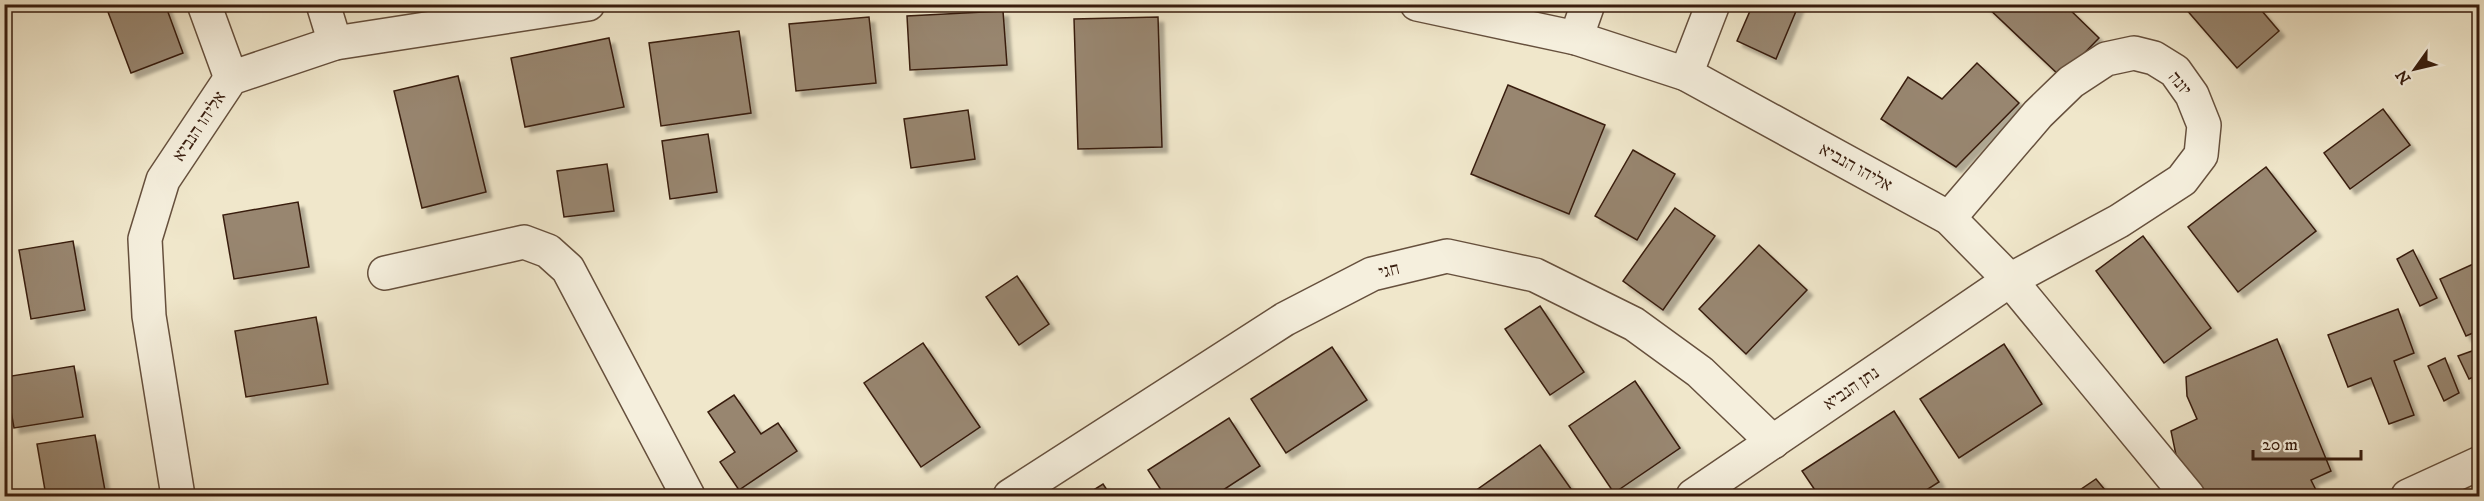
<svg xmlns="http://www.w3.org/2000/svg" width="2484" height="501" viewBox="0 0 2484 501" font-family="'IM FELL DW Pica','Frank Ruhl Libre',serif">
<defs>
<filter id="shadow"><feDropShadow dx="5.5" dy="5.5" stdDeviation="1.5" flood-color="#0004"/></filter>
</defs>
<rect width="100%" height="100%" fill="#f0e7cb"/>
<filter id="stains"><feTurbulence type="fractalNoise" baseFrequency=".00333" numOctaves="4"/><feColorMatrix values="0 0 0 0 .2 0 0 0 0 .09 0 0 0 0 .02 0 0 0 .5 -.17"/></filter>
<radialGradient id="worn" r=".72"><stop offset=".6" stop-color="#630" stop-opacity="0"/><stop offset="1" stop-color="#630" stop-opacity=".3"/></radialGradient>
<g fill="#988670" stroke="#381d0e" stroke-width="1.5" filter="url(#shadow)">
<polygon points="105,4 165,4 183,53 131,73"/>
<polygon points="1753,4 1799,4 1776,59 1737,41"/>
<polygon points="1984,4 2064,4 2099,38 2061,77"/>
<polygon points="2189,4 2256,4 2279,31 2237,68 2185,8"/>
<polygon points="1003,11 1007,65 910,70 907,16"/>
<polygon points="869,17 876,83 796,91 789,24"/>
<polygon points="1158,17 1162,147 1078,149 1074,19"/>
<polygon points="739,31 751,113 661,126 649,43"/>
<polygon points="609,38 624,107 525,127 511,58"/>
<polygon points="1977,63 2019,103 1956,167 1881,119 1908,77 1942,99"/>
<polygon points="458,76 486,192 422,208 394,91"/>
<polygon points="1508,85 1605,125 1569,214 1471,174"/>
<polygon points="2383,109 2410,145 2350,189 2324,153"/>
<polygon points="968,110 975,159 911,168 904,119"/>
<polygon points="708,134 717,192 670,199 662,141"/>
<polygon points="1633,150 1675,174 1637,240 1595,216"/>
<polygon points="607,164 614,211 564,217 557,171"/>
<polygon points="2266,167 2316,231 2238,292 2188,227"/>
<polygon points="298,202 309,267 234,279 223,215"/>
<polygon points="1675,208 1715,236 1663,310 1623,281"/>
<polygon points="2143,236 2211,328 2164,363 2096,271"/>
<polygon points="73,241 85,310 31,319 19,250"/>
<polygon points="1759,245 1807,290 1746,354 1699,309"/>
<polygon points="2413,250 2437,298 2420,306 2397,259"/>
<polygon points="2480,261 2480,330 2466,336 2440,279"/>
<polygon points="1017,276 1049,324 1019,345 986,297"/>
<polygon points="1540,306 1584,372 1550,395 1505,329"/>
<polygon points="2398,309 2414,353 2394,361 2414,415 2389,424 2371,378 2348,387 2328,335"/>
<polygon points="316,317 328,384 246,397 235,331"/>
<polygon points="2277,339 2331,471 2311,480 2319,496 2229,496 2228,494 2223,496 2207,496 2176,455 2171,431 2197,419 2187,396 2186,377"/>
<polygon points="923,343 980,427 921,467 864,383"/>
<polygon points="2004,344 2042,404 1959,458 1920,399"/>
<polygon points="1332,347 1367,400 1286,453 1251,399"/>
<polygon points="2472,351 2480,366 2480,374 2469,379 2458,356"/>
<polygon points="2445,358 2459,393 2444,401 2428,366"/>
<polygon points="74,366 83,417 14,428 5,377"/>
<polygon points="1635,381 1680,448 1614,493 1569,426"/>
<polygon points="734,395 761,434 778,423 797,451 739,490 720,462 735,452 708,412"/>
<polygon points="1894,411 1939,482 1917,496 1819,496 1802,471"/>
<polygon points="1229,418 1260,466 1214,496 1165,496 1148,470"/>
<polygon points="95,435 106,496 46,496 37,444"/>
<polygon points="1540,445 1576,496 1468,496"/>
<polygon points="2096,479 2110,496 2071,496"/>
<polygon points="1103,484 1111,496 1084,496"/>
</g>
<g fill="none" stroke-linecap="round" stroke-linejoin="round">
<g stroke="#66503d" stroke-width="36">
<g id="minor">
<polyline points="204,4 231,78"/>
<polyline points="323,4 335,43"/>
<polyline points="1417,4 1576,38 1686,74 1949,218 2010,280 2188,496"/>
<polyline points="1576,38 1588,4"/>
<polyline points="1686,74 1713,4"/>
<polyline points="385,273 524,242 548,251 568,269 688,496"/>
<polyline points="178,496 149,316 145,239 163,180 231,78 335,43 588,4"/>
<polyline points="1010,496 1285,319 1372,274 1447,256 1535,275 1634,324 1700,372 1773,442"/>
<polyline points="1693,496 2010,280 2119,221 2182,180 2201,155 2204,125 2192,95 2175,71 2154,58 2134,53 2106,59 2071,82 2038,114 1949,218"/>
<polyline points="2408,496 2480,463"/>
</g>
</g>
<use href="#minor" stroke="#f5efdd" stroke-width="33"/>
</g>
<g text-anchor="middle" stroke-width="4.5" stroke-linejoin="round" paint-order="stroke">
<g font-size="18" fill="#381d0e" stroke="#f5efdd">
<text transform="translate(2180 83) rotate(51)" y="6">יונה</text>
<text transform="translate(199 126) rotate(-56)" y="6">אליהו הנביא</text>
<text transform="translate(1856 167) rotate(29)" y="6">אליהו הנביא</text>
<text transform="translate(1389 270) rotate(-14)" y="6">חגי</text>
<text transform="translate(1851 388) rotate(-34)" y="6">נתן הנביא</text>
</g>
</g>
<rect width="2484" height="501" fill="none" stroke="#f0e7cb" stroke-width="24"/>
<rect x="6" y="6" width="2472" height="489" fill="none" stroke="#381d0e" stroke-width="3"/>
<rect x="12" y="12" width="2460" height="477" fill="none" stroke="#381d0e" stroke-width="1.5"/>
<g transform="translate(2415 69) rotate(236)" stroke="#f5efdd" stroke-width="4.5" paint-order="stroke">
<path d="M0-4.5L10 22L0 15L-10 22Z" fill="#381d0e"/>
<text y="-9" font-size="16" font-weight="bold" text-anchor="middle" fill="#381d0e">N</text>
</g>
<path d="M2253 450v9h108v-9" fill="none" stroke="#381d0e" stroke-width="3"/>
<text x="2262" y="450" font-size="18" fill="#381d0e" stroke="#f5efdd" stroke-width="4.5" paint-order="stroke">20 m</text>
<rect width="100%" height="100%" filter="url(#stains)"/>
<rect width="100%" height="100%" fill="url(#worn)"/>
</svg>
